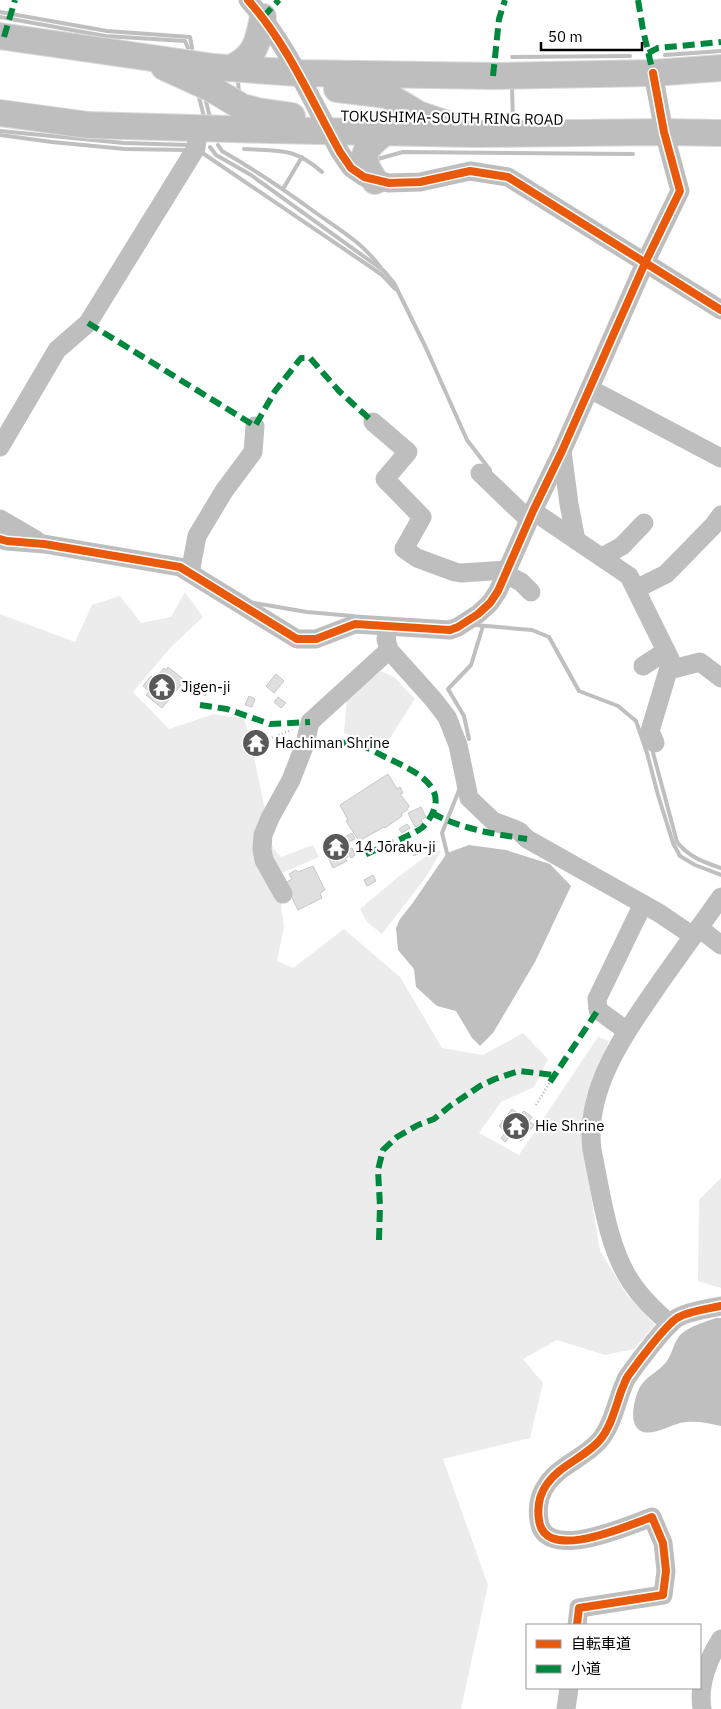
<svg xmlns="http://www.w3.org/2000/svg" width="721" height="1709" viewBox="0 0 721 1709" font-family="'IBM Plex Sans','Noto Sans JP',sans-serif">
<rect width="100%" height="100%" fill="#fff"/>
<g fill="#ececec">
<polygon points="185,592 203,617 171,647 133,692 169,729 214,714 244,719 250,738 273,848 281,857 313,845 319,857 277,875 284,927 277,961 293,968 344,929 400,977 442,1048 483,1055 523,1033 548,1059 534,1087 501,1102 479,1133 519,1155 598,1037 609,1041 586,1098 583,1147 600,1251 627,1295 655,1325 634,1349 605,1355 557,1340 523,1359 543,1383 530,1438 443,1459 488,1585 461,1709 0,1709 0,614 75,642 92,605 120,596 141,623 171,617"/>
<polygon points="381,671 394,677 415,699 384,747 344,733 347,697"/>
<polygon points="434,850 441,851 426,877 382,934 367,922 360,909 397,878"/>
<polygon points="721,1178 721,1288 698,1281 699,1200"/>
</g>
<g fill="#bfbfbf">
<polygon points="469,845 506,850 550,864 571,886 535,962 493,1033 480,1046 472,1038 456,1011 437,1006 416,987 414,969 398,950 396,928 400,919 412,904 447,853"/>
<path d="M716,1318H721V1426C708,1423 693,1420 680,1423C669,1426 654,1435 643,1432C627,1427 634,1398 640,1387C646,1376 660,1371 667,1361C673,1352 674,1341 681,1334C690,1326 705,1322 716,1318Z"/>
</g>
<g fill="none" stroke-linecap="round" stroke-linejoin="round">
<g stroke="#bfbfbf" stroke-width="4">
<polyline points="0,12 107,31 190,37 192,48"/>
<polyline points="0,17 105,36 185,41 188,48"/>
<polyline points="665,55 721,51"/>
<polyline points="512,57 630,56"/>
<polyline points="238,81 239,94"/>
<polyline points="512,85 513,124"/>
<polyline points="198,93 204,117"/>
<polyline points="205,97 210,118"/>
<polyline points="0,131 124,143 188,145"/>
<polyline points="0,135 52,142 125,149 187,150"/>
<path d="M218,145L222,151C255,170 286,191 316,213C340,230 364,244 381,268"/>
<polyline points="210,147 216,155 251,175 384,271 394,283 426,348 467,440 490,470"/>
<path d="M244,149C279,151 294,147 322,172"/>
<polyline points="201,152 375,270 382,275 395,289"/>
<polyline points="374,160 403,152 633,154"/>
<polyline points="283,189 302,157"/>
<polyline points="254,603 307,612 353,616"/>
<polyline points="475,625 532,630 549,637 579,691 618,706 636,721 647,753 658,795 673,843 680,856 695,865 721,875"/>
<polyline points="469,739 464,716 448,689 471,665 483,626"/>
<path d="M652,749L677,842C689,857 703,862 721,868"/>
<polyline points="447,853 442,833 459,790"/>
</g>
</g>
<g fill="#dfdfdf" stroke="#c7c7c7">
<polygon points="168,667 183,679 179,684 181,685 162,708 146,695 149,691 143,686 151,676 155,679 164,668 166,670"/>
<polygon points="276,674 284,681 274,693 266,686"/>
<polygon points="203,684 209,690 205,696 198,690"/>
<polygon points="249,696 255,699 252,707 245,705"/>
<polygon points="278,697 286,703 281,708 274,702"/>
<polygon points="388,774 397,789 400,787 403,793 400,794 409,806 407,810 401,814 402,816 385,828 384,827 359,841 346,821 348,820 340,805"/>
<polygon points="421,807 426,817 421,820 423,823 415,827 408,813"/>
<polygon points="407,824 410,828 402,833 399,829"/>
<polygon points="352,833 355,839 346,843 348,848 346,849 341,839"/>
<polygon points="340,841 348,857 345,858 347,861 333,868 324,849"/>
<polygon points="421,845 423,850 414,856 411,850"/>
<polygon points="352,848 355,855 352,858 350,857 348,850"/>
<polygon points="313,866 325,890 320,893 322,898 298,910 285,883 292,879 289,874 296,870 298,872"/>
<polygon points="373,875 376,881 367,886 364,880"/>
<polygon points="512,1109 520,1115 524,1111 532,1117 529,1121 534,1125 521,1141 512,1134 505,1142 501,1138 506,1132 499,1126"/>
</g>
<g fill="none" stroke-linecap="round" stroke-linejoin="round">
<g stroke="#dbdbdb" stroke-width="28">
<g id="highway">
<polyline points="0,36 214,67 297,73 493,76 653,73 721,68"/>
<polyline points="164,67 212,89 242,107 258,111 292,116"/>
<path d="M231,68C256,56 258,42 263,17"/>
<polyline points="337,89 387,95 418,114 453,126"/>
<polyline points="0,113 88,125 268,130 475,134 664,132 721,133"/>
<path d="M375,181C359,157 362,150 384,133"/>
</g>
</g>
<g stroke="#b9b9b9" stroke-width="2.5" stroke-dasharray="1 2.5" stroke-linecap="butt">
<polyline points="262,741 292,730"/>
<polyline points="536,1105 550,1082"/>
</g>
<g stroke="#bebebe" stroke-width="19">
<path d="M248,0C288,45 311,100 340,152L351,168L364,177L389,183L420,182L470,171L508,177L721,310"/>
<polyline points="590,389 721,458"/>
<polyline points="373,422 408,452 385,479 422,517 404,549 417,558 455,572 461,573 507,570"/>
<polyline points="0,447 57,350 88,323 196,148 198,128"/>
<polyline points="562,451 569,504 576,540"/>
<polyline points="480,473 529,520"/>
<polyline points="533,511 629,576 671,661 650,731 655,743"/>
<polyline points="0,519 36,540"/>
<polyline points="0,539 7,541 44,544 180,567 297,639 316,639 355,624 450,630 458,627 478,614 490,603 498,591 533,511 562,451 645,263 680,191 664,132 653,73"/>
<polyline points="602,557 622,546 644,523"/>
<polyline points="190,573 197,536 224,491 253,452 255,426"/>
<polyline points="505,574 521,582 531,592"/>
<polyline points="636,589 666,574 713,526 721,515"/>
<polyline points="388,627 386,639 389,650 433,699 447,717 458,745 469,798 493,821 519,831 527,839 659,913 693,936"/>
<polyline points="643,666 666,651"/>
<polyline points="669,670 700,662 721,678"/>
<polyline points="283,894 264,860 262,849 263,835 270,818 291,780 305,744 310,722 389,650"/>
<polyline points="699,928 721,945"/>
<polyline points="627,1031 598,1010 597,999 643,904"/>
<path d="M670,1324C655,1311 642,1299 631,1282C607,1246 601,1192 592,1150C584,1087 627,1031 661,981C681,953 701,925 721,897"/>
<path d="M577,1625L579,1608L663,1595L666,1571L663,1543L652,1517C629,1525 544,1564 539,1520C537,1507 539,1495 547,1484C560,1465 584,1458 599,1441C611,1428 616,1405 622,1389C624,1385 625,1380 628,1376C638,1362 665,1326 677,1318C689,1311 707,1309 721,1306"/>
<polyline points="566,1709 569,1688"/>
<path d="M702,1709C698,1685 708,1659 721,1639"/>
</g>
<use href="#highway" stroke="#bebebe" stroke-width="26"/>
<g stroke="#00873e" stroke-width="6" stroke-dasharray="12 6" stroke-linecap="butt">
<polyline points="638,0 643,30 653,73"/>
<polyline points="263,17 279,0"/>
<polyline points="4,37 15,0"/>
<polyline points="648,53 658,48 721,42"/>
<polyline points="493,76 499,19 505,0"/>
<polyline points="88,323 255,426 275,391 301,358 310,358 339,391 373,422"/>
<polyline points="200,705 227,709 270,724 310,722"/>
<path d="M305,744C323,742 340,741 358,745C369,747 380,755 389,759C420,773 455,791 423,827C417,833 375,850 364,855"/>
<path d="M432,813C461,829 494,834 527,839"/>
<polyline points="550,1082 598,1010"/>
<polyline points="379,1240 380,1206 378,1170 383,1150 397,1137 418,1125 434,1119 450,1106 480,1086 495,1079 519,1071 554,1075"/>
</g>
<g stroke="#fff" stroke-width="11">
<g id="cycleway">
<path d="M248,0C288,45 311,100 340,152L351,168L364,177L389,183L420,182L470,171L508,177L721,310"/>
<polyline points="0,539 7,541 44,544 180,567 297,639 316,639 355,624 450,630 458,627 478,614 490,603 498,591 533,511 562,451 645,263 680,191 664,132 653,73"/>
<path d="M577,1625L579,1608L663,1595L666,1571L663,1543L652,1517C629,1525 544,1564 539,1520C537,1507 539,1495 547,1484C560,1465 584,1458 599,1441C611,1428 616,1405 622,1389C624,1385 625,1380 628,1376C638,1362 665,1326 677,1318C689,1311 707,1309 721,1306"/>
</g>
</g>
<use href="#cycleway" stroke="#e8590c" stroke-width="8"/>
</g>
<defs>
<g id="temple-disc" transform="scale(1.4375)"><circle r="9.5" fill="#595959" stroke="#fff"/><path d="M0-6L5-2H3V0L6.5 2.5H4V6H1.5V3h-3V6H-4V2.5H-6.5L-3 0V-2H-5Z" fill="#fff"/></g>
</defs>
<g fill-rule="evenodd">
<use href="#temple-disc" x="162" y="687"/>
<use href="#temple-disc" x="256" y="743"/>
<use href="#temple-disc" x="336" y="847"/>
<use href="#temple-disc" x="516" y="1126"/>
</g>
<g text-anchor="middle" stroke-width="4.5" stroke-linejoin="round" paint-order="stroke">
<g font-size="15" fill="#000" stroke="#fff">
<text transform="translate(452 118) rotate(1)" y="5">TOKUSHIMA-SOUTH RING ROAD</text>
</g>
<g font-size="15" fill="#000" stroke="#fff" text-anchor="start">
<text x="181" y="692">Jigen-ji</text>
<text x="275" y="748">Hachiman Shrine</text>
<text x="355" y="852">14 Jōraku-ji</text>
<text x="535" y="1131">Hie Shrine</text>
</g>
</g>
<rect x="526" y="1624" width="175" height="65" fill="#ffffff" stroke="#999999"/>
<rect x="536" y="1640" width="25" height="8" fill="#e8590c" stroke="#999999"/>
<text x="571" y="1649" font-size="15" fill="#000000">自転車道</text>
<rect x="536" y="1665" width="25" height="8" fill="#00873e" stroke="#999999"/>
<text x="571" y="1674" font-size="15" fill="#000000">小道</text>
<path d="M541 42v8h101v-8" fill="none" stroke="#000000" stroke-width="2.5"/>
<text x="548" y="42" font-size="15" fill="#000000" stroke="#ffffff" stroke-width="4" paint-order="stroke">50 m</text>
</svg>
